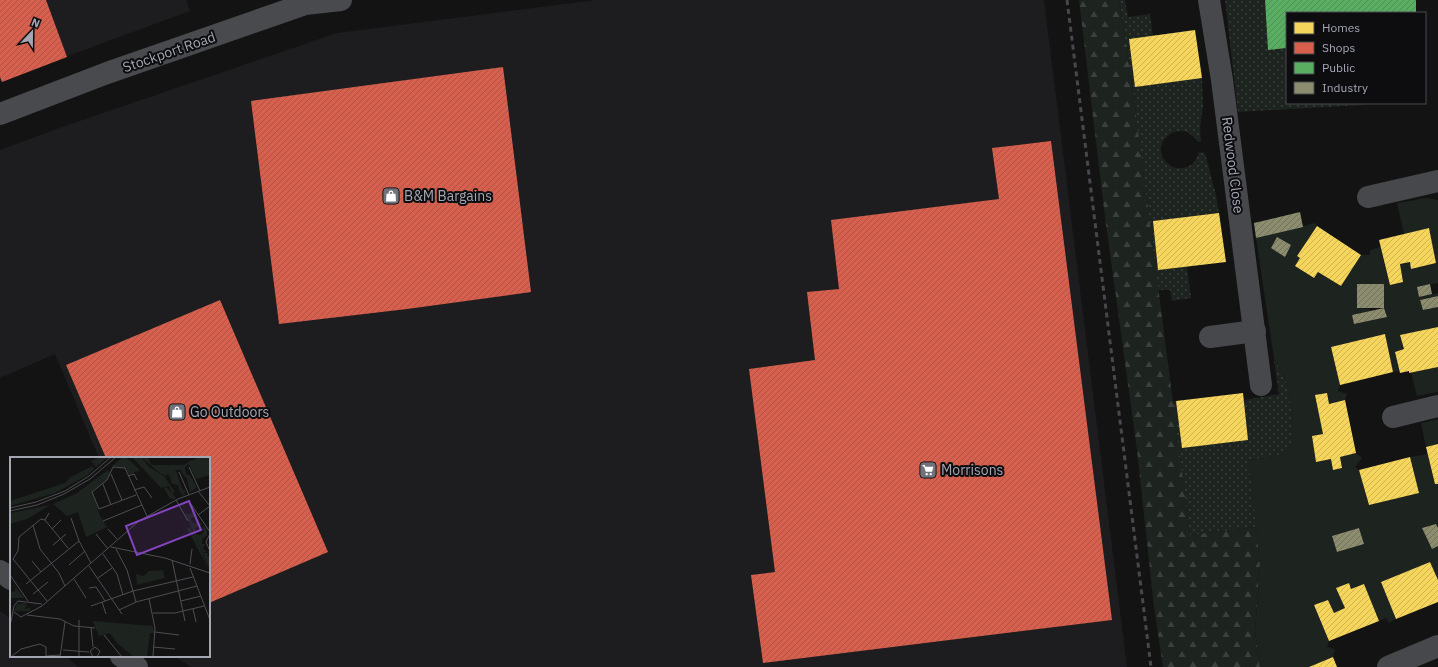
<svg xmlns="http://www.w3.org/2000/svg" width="1438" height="667" viewBox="0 0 1438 667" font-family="'IBM Plex Sans',sans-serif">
<defs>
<pattern id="grass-dots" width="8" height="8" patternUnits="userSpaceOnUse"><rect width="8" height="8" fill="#1d231e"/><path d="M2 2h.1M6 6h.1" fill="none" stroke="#3b403c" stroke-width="1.8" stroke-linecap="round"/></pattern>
<pattern id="forest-firs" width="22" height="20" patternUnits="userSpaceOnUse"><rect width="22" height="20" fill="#1d231e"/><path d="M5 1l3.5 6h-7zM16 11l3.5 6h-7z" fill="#3b403c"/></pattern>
<pattern id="homes-hatch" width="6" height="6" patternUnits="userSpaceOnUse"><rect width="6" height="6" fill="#f6d55c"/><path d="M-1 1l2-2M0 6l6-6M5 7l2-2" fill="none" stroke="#cfb454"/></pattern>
<pattern id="shops-hatch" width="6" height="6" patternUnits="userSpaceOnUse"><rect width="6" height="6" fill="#d6604d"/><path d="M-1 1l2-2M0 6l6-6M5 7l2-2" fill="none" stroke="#ad5447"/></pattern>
<pattern id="public-hatch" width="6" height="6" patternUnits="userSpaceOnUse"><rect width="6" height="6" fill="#5aae61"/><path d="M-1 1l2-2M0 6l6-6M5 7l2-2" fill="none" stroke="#508f56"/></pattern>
<pattern id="industry-hatch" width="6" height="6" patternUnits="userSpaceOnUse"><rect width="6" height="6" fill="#8c8c6e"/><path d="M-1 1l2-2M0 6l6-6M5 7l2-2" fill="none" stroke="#71715d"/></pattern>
</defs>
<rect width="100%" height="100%" fill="#131313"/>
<g fill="#1d1d1f">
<polygon points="0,0 186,0 190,11 0,81"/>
<polygon points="596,0 1044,0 1127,667 191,667 174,656 209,656 209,458 99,458 55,354 0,378 0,150 62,127 337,33"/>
<polygon points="0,611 11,619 11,656 64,656 79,667 0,667"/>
</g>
<g fill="url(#grass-dots)">
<path d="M1119,0H1125L1128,17L1150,14L1153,36L1129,39L1135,87L1202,78L1203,106L1200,127L1201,142L1197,141C1181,116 1148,143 1166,162C1171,167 1176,169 1183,168C1192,167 1197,160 1199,152L1205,153L1216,195L1219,213L1153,221L1158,269L1187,266L1191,298L1172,301L1170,290H1158L1133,91Z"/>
<polygon points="1225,0 1265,0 1268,49 1287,48 1287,103 1362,103 1362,105 1238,112"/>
<path d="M1274,360C1277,365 1282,370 1284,375C1290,389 1300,444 1286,453C1278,458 1259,458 1249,460L1257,527L1190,535L1172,401H1176L1182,448L1248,440L1244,400L1279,394Z"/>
</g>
<polygon fill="url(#forest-firs)" points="1079,0 1119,0 1133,91 1190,535 1257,527 1260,565 1255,631 1260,667 1163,667 1154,607 1137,450 1105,217"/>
<g fill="#1d231e" fill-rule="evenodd">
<path d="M1426,198L1438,200V283L1417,287L1419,297L1438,293V296L1420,300L1423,310L1438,307V327L1400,335L1404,349L1395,352L1399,371L1393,372L1385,334L1331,347L1340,385L1338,391L1347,394L1345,400L1329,404L1315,395L1323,434L1312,436L1316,462L1331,459L1333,470L1342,468L1340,457L1356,453L1362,458L1355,467L1359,470L1369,505L1419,493L1410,457L1428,454L1435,484H1438V528L1436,524L1422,528L1432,548L1438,546V580L1430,562L1381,582L1396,619L1389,623L1386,618L1379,621L1364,584L1351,589L1348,583L1337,588L1345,608L1334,613L1328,600L1314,606L1329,641L1327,647L1335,649L1333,657L1309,667H1260L1255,631L1260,565L1249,460C1259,458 1278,458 1285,453C1300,444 1290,389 1284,375C1282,370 1277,365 1274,359L1256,238L1315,223L1317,226L1297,255L1300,258L1295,266L1313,278L1318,272L1341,286L1361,255H1370V250L1380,247L1390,285L1403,282L1400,264L1410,262L1412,269L1436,263L1429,228L1404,234L1397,203ZM1384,284V308L1387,317L1354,324L1352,315L1370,311V309L1357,308V285ZM1359,528L1364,544L1337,552L1332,536Z"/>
<polygon points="1438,367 1438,392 1417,396 1411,372"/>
<polygon points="1438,419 1438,444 1426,447 1421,423"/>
</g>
<g fill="url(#homes-hatch)">
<polygon points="1195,30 1202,78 1135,87 1129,39"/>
<polygon points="1219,213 1226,262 1158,270 1153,221"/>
<polygon points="1317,226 1361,255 1341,286 1318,272 1314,278 1295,266 1300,258 1297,256"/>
<polygon points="1429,228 1436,263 1411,269 1410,262 1400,264 1403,282 1390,285 1379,240"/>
<polygon points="1438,327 1438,367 1409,373 1409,371 1400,373 1395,352 1404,349 1400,335"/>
<polygon points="1385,334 1393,372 1340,385 1331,347"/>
<polygon points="1243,393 1248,440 1182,448 1176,401"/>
<polygon points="1327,393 1329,404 1345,400 1356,453 1340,457 1342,468 1333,470 1331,459 1316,462 1312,436 1323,434 1315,395"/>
<polygon points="1438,444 1438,484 1435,484 1426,447"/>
<polygon points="1410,457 1419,493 1369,505 1359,470"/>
<polygon points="1430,562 1438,580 1438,602 1396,619 1381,582"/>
<polygon points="1349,583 1351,589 1364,584 1379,621 1329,641 1314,605 1328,600 1334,613 1345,608 1336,588"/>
<polygon points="1333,657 1337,667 1309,667"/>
</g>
<g fill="url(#shops-hatch)">
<polygon points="0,0 46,0 67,57 2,82 0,77"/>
<polygon points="503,67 531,292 407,309 279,324 251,101"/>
<polygon points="1051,141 1112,620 763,663 751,575 775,572 749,369 815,360 807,292 839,289 831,220 999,199 992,148"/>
<polygon points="220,300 328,552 209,603 209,458 106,458 66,365"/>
</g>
<polygon fill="url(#public-hatch)" points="1265,0 1416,0 1416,13 1287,13 1287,48 1268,50"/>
<g fill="url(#industry-hatch)">
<polygon points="1300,212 1303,227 1256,238 1254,223"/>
<polygon points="1277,237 1291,245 1285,257 1271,248"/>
<rect x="1357" y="284" width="27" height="24"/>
<polygon points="1430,284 1432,294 1419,297 1417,287"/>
<polygon points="1438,296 1438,307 1423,310 1420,300"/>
<polygon points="1384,308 1387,317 1354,324 1352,315"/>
<polygon points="1436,524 1438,528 1438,546 1432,549 1422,528"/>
<polygon points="1359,528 1364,544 1337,552 1332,536"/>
</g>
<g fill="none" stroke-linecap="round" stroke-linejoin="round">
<g stroke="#47484c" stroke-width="22">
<polyline points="1209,0 1222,80 1261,385"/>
<polyline points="1368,197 1438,181"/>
<polyline points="1210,337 1255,331"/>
<polyline points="1393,417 1438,406"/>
<polyline points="1388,667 1438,646"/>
</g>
<g stroke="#494a4e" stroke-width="22">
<polyline points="0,114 107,73 305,4 341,0"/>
<polyline points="0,571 11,579"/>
<polyline points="121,656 137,667"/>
</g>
<polyline stroke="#48484c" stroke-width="3" stroke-dasharray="5 4" stroke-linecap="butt" points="1067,0 1151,667"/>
</g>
<defs>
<g id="shop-square" transform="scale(0.9)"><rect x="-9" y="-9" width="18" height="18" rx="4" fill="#71737c" stroke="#0d0d0f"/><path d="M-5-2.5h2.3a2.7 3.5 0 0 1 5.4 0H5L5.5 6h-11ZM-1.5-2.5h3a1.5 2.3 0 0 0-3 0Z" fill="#fff"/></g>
<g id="supermarket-square" transform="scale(0.9)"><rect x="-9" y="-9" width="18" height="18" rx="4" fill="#71737c" stroke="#0d0d0f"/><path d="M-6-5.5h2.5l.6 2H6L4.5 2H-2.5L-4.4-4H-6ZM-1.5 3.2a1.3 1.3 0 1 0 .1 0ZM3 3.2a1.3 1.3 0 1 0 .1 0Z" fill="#fff"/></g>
</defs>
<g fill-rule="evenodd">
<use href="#shop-square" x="391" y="196"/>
<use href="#shop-square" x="177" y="412"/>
<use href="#supermarket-square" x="928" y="470"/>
</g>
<g text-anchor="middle" stroke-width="4" stroke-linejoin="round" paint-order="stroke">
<g font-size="14" fill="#a4a6b4" stroke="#0d0d0f">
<text transform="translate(169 52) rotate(-19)" y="5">Stockport Road</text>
<text transform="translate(1233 165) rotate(83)" y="5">Redwood Close</text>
</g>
<g font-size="14" fill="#a4a6b4" stroke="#0d0d0f" text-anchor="start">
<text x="404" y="201">B&amp;M Bargains</text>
<text x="190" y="417">Go Outdoors</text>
<text x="941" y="475">Morrisons</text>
</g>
</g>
<g transform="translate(10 457)">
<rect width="200" height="200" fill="#131313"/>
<path d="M122,0H131L139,10L154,19L165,35L162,36L166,41L162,44L163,41L160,42L154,31L156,30L162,36L159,29L151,31L153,33ZM131,0H137L142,8H159L158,10H163V17L160,18L157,15V19L150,16Z" fill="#1d231e"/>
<path d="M91,0H98L86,10L81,4ZM190,0L182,13L179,7L173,12L163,14L165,18L159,20L157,15L160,18L163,17V11L158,10L159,8H173ZM82,9L84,12L76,19L45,36L0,49V44L55,26L61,20ZM163,46L177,71L180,70L186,81L200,114ZM40,48L17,62L0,67V56ZM6,131L14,140L12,141H0V134L4,135ZM15,146L17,149L14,152L20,151V154H4L7,147Z" fill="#1d231e"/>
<path d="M113,0H116L130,13L119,18L116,11L102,9ZM190,0H200V18L186,22L178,5ZM98,13L100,16L97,23L82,34L90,59L97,70L76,80L68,55L57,59L43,47L67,36ZM153,113L155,121L127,128L126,117L134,119L139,114ZM83,164L107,166L101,176L89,179Z" fill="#1d231e"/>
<path d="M175,9L176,17L180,19L187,30L183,34L181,32L182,34L180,35L177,22L170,13ZM163,14H166L172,32L176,34L174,37H176L173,39L172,35L171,38L168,28L162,27L160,20L164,18ZM183,52L187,59L181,61L182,66H187L188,61L190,66L193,67L185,71L186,77L191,78L194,74L191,72L194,69L197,72V78L192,82V87H196L192,92L197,94L193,96H198L199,94V95L197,98L200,100V112L175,57H182ZM151,114L153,121L139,124L138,117ZM107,166L143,169L144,176H140L137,200H124L107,186L100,176Z" fill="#1d231e"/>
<path fill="none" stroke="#4d4e53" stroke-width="1" d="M179,10L190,34M169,15L179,38M101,17L112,43M118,19L124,17L127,23M93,27L101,48M124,33L134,30L142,41M188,34L200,49M126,38L89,52L82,35L97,23L103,10L115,11L137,59M166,43L178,64M181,47L200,75M0,51L26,45L55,34L79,19L101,0M0,54L27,48L54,37L80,22L106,0M188,58L200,49M61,61L69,84L81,106M35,63L58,91M93,64L132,48M23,68L30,92L49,116L55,129M42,72L51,63M98,72L107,82M86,77L98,92M200,77L196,85L200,94M43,88L56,77M101,90L155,101L200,116M106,92L117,113L126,145M93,97L107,117L113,138M162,103L175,164M22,104L31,115M180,107L182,92M59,108L75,94M79,109L112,157M180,111L200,163M0,118L18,144M88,121L102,111M64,122L76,141M16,127L69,84M79,131L86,130L95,144M23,137L38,125M139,142L145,171L143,200M37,144L3,102L8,94L9,80L31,62L35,63L39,56M171,144L191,139M92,145L96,157M81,149L123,134L183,120M183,152L186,165M109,153L126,145L187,129M4,155L11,160L32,149L129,64L168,42L200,30M143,156H165L194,149M17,158L50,162L64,169L85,171M69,163V200M1,165L4,149L8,144L32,147M81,170L83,190M145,175L169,178M94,178L112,200M143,190L165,192M53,193L79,195M36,199L50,198M1,200L11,192L30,187L36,190V200M50,200L55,165M83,200L80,194L85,190L90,194L87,200"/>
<path fill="#8344bd" fill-opacity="0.15" stroke="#8344bd" stroke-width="2" d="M179,44L191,73L127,98L116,69Z"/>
<rect width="200" height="200" fill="none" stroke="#a4a6b4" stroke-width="2"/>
</g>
<rect x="1286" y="12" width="140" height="92" fill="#0d0d0f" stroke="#494a51"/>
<rect x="1294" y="22" width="20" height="12" fill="#f6d55c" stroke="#494a51"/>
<text x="1322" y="32" font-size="12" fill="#a4a6b4">Homes</text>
<rect x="1294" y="42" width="20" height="12" fill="#d6604d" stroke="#494a51"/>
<text x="1322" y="52" font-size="12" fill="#a4a6b4">Shops</text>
<rect x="1294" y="62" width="20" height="12" fill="#5aae61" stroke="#494a51"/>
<text x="1322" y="72" font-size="12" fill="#a4a6b4">Public</text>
<rect x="1294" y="82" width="20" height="12" fill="#8c8c6e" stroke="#494a51"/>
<text x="1322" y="92" font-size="12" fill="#a4a6b4">Industry</text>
<g transform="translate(32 32) rotate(22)" stroke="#0d0d0f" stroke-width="3" paint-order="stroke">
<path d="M0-3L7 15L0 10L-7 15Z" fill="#a4a6b4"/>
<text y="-6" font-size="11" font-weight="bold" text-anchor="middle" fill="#a4a6b4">N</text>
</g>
</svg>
